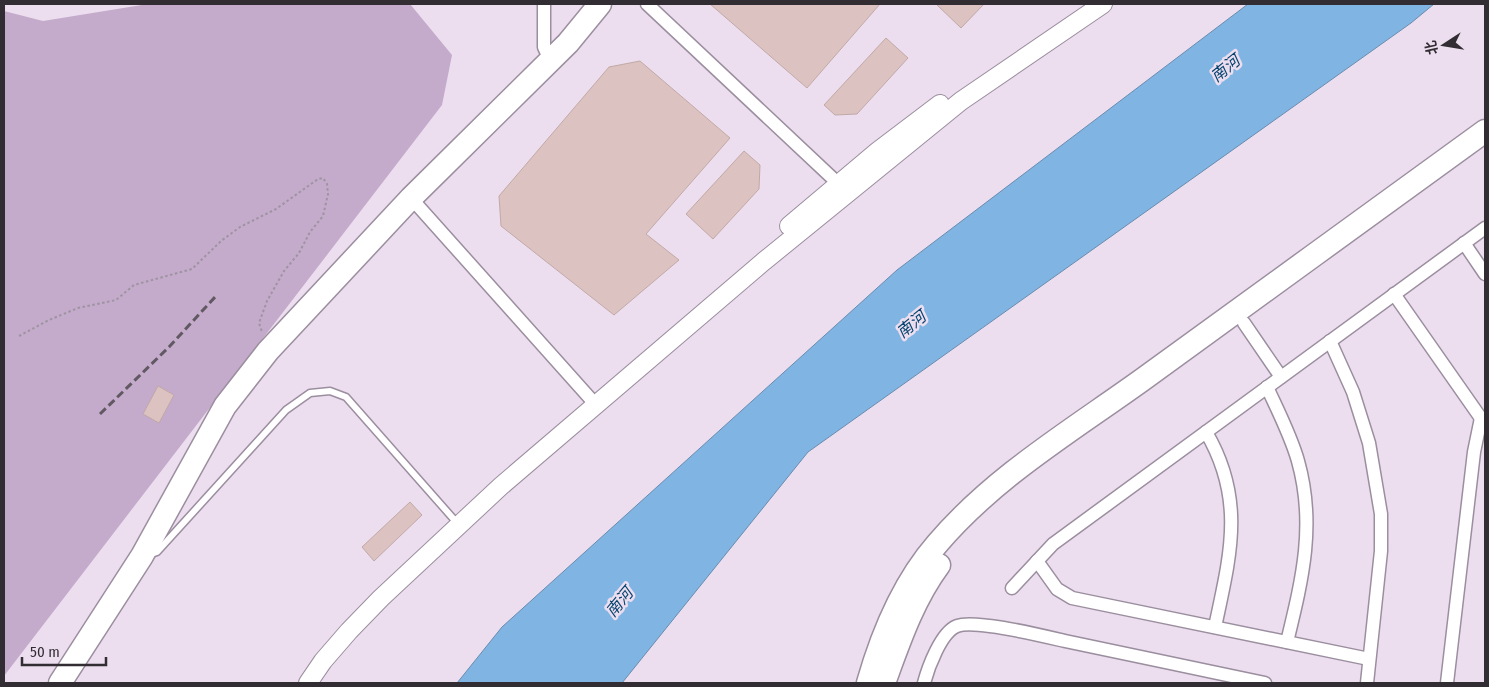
<svg xmlns="http://www.w3.org/2000/svg" width="1489" height="687" viewBox="0 0 1489 687" font-family="'Fira Sans Condensed','Noto Sans SC',sans-serif">
<rect width="100%" height="100%" fill="#ecdeef"/>
<polygon fill="#c4aacb" points="148,4 410,4 452,55 442,105 4,676 4,11 43,21"/>
<polygon fill="#80b4e3" stroke="#698cae" points="1248,4 1434,4 1411,23 808,452 622,683 457,683 502,627 897,270"/>
<g fill="#dcc3c1" stroke="#c1a9a7">
<polygon points="710,4 880,4 807,88"/>
<polygon points="936,4 984,4 961,28"/>
<polygon points="886,38 908,58 857,114 835,115 824,105"/>
<polygon points="640,61 730,138 646,234 679,260 614,315 501,226 499,196 609,67"/>
<polygon points="744,151 760,165 759,189 713,239 686,214"/>
<polygon points="158,386 174,395 159,423 143,414"/>
<polygon points="410,502 422,515 374,561 362,547"/>
</g>
<g fill="none" stroke-linecap="round" stroke-linejoin="round">
<g stroke="#9b8e9f" stroke-width="9">
<polyline id="lane" points="151,554 157,552 286,410 310,393 330,391 346,397 458,524"/>
</g>
<g stroke="#9b8e9f" stroke-width="15">
<g id="street">
<polyline points="544,4 544,47 550,60"/>
<polyline points="647,4 844,189"/>
<polyline points="411,198 596,405"/>
<polyline points="1464,243 1485,274"/>
<polyline points="1394,294 1485,424"/>
<polyline points="1244,323 1281,377"/>
<polyline points="1330,341 1353,392 1369,443 1381,514 1381,551 1367,683"/>
<path d="M1267,387C1278,411 1291,436 1298,461C1316,525 1302,580 1287,642"/>
<path d="M1206,432C1246,500 1230,556 1215,627"/>
<polyline points="1037,561 1057,589 1072,598 1369,659"/>
<polyline points="1012,588 1053,544 1485,228"/>
<path d="M924,683C928,668 941,632 957,626C975,619 1043,636 1065,641C1132,655 1198,669 1265,683"/>
<polyline points="1447,683 1474,452 1481,418"/>
</g>
</g>
<g stroke="#9b8e9f" stroke-width="20">
<g id="secondary">
<polyline points="789,226 878,151 940,104"/>
<polyline points="308,683 323,661 349,631 381,598 501,486 763,262 961,101 1103,4"/>
</g>
</g>
<g stroke="#9b8e9f" stroke-width="25">
<g id="highway">
<polyline points="60,683 142,556 225,406 268,351 411,198 568,43 600,4"/>
<path d="M868,683C882,634 903,583 937,544C994,477 1071,431 1142,380C1256,297 1371,214 1485,131"/>
<path d="M884,683C899,642 913,600 939,565"/>
</g>
</g>
<polyline stroke="#9e94a1" stroke-width="2" stroke-dasharray="2.5 2.5" stroke-linecap="butt" points="19,336 49,320 78,308 116,300 134,285 192,269 221,241 240,227 276,209 318,179 323,178 327,184 328,194 323,216 310,232 299,253 284,271 267,301 259,323 262,332"/>
<use href="#lane" stroke="#fff" stroke-width="6"/>
<use href="#street" stroke="#fff" stroke-width="12"/>
<use href="#secondary" stroke="#fff" stroke-width="18"/>
<use href="#highway" stroke="#fff" stroke-width="22"/>
<polyline stroke="#605962" stroke-width="3" stroke-dasharray="8 4" stroke-linecap="butt" points="100,414 169,347 216,296"/>
</g>
<g text-anchor="middle" stroke-width="5" stroke-linejoin="round" paint-order="stroke">
<g font-size="16" font-style="italic" fill="#02426e" stroke="#ecdeef">
<text transform="translate(1225 68) rotate(-39)" y="6">南河</text>
<text transform="translate(911 324) rotate(-39)" y="6">南河</text>
<text transform="translate(619 602) rotate(-50)" y="6">南河</text>
</g>
</g>
<rect width="1489" height="687" fill="none" stroke="#322d33" stroke-width="10"/>
<g transform="translate(1444 45) rotate(258)" stroke="#ecdeef" stroke-width="4" paint-order="stroke">
<path d="M0-4L9 19L0 12L-9 19Z" fill="#322d33"/>
<text y="-8" font-size="14" font-weight="bold" text-anchor="middle" fill="#322d33">北</text>
</g>
<path d="M22 657v8h84v-8" fill="none" stroke="#322d33" stroke-width="2.5"/>
<text x="30" y="657" font-size="15" fill="#322d33" stroke="#ecdeef" stroke-width="4" paint-order="stroke">50 m</text>
</svg>
